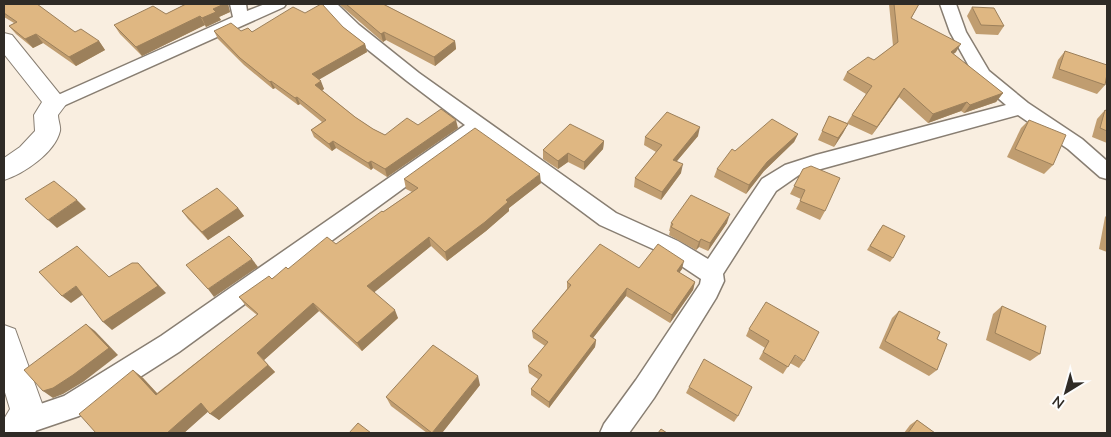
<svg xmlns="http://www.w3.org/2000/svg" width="1111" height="437" viewBox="0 0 1111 437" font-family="Mulish,sans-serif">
<rect width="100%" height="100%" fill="#f9eee0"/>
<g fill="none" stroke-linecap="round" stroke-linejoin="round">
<g stroke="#887e72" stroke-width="3">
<g id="street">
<polygon points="230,4 246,4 247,11 265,4 286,4 284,7 61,107 55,109 49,107 46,103 49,99 233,17"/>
<polygon points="320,4 337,4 359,25 419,73 616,213 678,241 708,259 762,179 785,165 816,155 1006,105 976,79 950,32 940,4 956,4 966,32 989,71 1028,103 1082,139 1107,161 1107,179 1100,177 1068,149 1018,115 799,175 776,191 723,274 724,281 716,298 654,398 629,433 600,433 604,424 636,380 700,284 701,279 662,253 600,225 478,134 179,352 79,416 29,433 14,431 10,422 14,413 64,396 161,336 465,125 407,81 347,33"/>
</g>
</g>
<g stroke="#887e72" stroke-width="2">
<g id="secondary">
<path d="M4,33L12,35L67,103L58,115C58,120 61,127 60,131C55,153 23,174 4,180V158L20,147L35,131L34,115L42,102L4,54Z"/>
<polygon points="4,325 15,329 44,409 35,433 4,433 4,419 10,409 4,389"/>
</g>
</g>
<use href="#street" fill="#fff" fill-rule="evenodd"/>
<use href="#secondary" fill="#fff" fill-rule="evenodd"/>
</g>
<g fill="#c09d70">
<polygon points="4,4 99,41 105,50 76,66 43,43 33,48 16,34 9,26 14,23 4,17"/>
<polygon points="186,4 229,4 228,4 230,12 219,17 221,20 206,27 205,25 142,56 120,34 114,25 166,14"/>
<polygon points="339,4 383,4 455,41 456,49 435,66 386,40 383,42"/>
<polygon points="889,4 919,4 911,19 956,52 953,54 1003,93 996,102 964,113 961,111 928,123 899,97 872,135 848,124 843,133 834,147 818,140 829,116 847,123 852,115 866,94 843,80 847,72 874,60 893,46"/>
<polygon points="972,7 1004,26 998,35 976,34 967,16"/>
<polygon points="305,13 343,27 365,44 367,52 319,79 324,89 322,90 355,117 373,129 385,135 418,125 458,128 387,177 373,168 371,170 336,148 332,151 314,137 311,130 322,122 300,104 298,105 275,88 273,89 244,65 218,39 214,31 241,31 252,32"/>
<polygon points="1065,51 1105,85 1097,94 1052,78 1058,60"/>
<polygon points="1105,110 1107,111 1107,143 1092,137 1097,119"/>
<polygon points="1029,120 1053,165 1044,174 1007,157 1021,128"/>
<polygon points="798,134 794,142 764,171 746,194 714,177 717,169 735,151"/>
<polygon points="698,136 677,161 681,173 661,200 634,187 635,178 656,152 644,145 645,137"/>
<polygon points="604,141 603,149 584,170 568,162 558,169 543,159 543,150"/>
<polygon points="803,169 825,211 820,220 796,209 801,199 790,194"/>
<polygon points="404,179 541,183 509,208 509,211 486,231 447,261 431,246 374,292 398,318 362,351 319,311 264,360 275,372 219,420 208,411 184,433 96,433 133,370 143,378 157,393 257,315 246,306 239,297 288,269 336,244 412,192 406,189"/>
<polygon points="238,208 244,216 208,240 188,219 182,211"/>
<polygon points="1107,215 1107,252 1099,249 1105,217"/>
<polygon points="671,223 727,223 708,251 699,247 696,250 669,235 670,231 669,231"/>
<polygon points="880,229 893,258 890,262 867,250"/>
<polygon points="639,268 682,269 679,272 695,282 693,290 670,323 626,296 593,338 596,340 595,347 549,408 531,395 531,389 538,379 529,373 528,366 545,346 533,338 532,331 567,289 567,282"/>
<polygon points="1002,306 1040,354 1030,361 986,340 993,314"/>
<polygon points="899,311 937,339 937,370 929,376 879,348 892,318"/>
<polygon points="749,329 804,361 799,368 790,363 783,374 759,359 765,348 746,336"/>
<polygon points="480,385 442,433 427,433 391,406 386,397"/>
<polygon points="689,387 738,416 734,422 686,393"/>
<polygon points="917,420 935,433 904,433 910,425"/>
</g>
<g fill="#9c805b">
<polygon points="224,4 229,4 228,4 230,12 219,17 221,20 206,27 202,18 213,9"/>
<polygon points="200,16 205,25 142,56 136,47"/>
<polygon points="384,32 386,40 383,42 381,34"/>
<polygon points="36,34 43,43 33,48 25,39"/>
<polygon points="99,41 105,50 76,66 69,57"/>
<polygon points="455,41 456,49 435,66 434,57"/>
<polygon points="365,44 367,52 315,82 312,74"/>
<polygon points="961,44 956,52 945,61 951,52"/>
<polygon points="271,81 275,88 273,89 270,82"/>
<polygon points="321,81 324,89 318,93 315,85"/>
<polygon points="904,88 899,97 872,135 877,127"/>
<polygon points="1003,93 996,102 964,113 970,105"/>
<polygon points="297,97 300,104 298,105 295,98"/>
<polygon points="967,102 961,111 928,123 933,114"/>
<polygon points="456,120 458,128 387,177 385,169"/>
<polygon points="848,124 843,133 834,147 838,138"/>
<polygon points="700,127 698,136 671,168 673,160"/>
<polygon points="798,134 794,142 764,171 746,194 749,185 767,162"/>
<polygon points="333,141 336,148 332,151 329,144"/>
<polygon points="604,141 603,149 584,170 584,162"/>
<polygon points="568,153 568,162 558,169 558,161"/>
<polygon points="371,161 373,168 371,170 368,163"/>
<polygon points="683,164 681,173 661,200 662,192"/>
<polygon points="540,174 541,183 509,208 509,211 486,231 447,261 445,252 506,200"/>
<polygon points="77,200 86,209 57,228 48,220"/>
<polygon points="238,208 244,216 208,240 202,232"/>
<polygon points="730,214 727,223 708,251 710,243"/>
<polygon points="429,237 431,246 371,295 367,286"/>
<polygon points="701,239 699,247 696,250 699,242"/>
<polygon points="252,259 258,267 214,297 208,289"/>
<polygon points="684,261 682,269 675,279 677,271"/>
<polygon points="138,263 166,293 112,330 103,322"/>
<polygon points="695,282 693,290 670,323 672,315"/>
<polygon points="76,286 85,293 71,303 62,296"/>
<polygon points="627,288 626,296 589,343 590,336"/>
<polygon points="313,303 319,311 264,360 257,353"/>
<polygon points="395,310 398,318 362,351 357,343"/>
<polygon points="86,324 95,331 118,355 83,382 63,394 53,398 43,391"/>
<polygon points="596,340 595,347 549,408 549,402"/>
<polygon points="268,365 275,372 219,420 210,414"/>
<polygon points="133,370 143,378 165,402 156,395"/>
<polygon points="478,376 480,385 442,433 432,433"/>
<polygon points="201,403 210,410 184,433 167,433"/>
</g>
<g fill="#dfb782" stroke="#9c805b">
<polygon points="4,4 37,4 75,32 81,29 99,41 69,57 36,34 25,39 9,26 17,22 4,13"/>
<polygon points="186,4 224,4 213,9 216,12 202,18 200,16 136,47 114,25 153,6 166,14"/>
<polygon points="321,4 322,4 343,27 365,44 312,74 321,81 315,85 355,117 373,129 385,135 407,118 418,125 441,109 456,120 385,169 371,161 368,163 333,141 329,144 311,130 326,120 297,97 295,98 271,81 270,82 240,58 214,31 231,23 241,31 248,28 252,32 293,7 305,13"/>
<polygon points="346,4 383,4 455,41 434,57 384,32 381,34"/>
<polygon points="894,4 919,4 911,18 961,44 951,52 1003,93 970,105 967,102 933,114 904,88 877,127 852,115 872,86 847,72 868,57 874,60 898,42"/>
<polygon points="972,7 994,8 1004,26 981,25"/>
<polygon points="1065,51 1107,65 1107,74 1105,85 1059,69"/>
<polygon points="1105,110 1107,111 1107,131 1100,128"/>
<polygon points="667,112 700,127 673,160 683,164 662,192 635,178 662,145 645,137"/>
<polygon points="829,116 848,124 838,138 822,131"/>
<polygon points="772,119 798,134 767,162 749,185 717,169 732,149 735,151"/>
<polygon points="1029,120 1066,135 1053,165 1015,149"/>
<polygon points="570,124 604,141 584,162 568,153 558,161 543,150"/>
<polygon points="475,128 540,174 506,200 508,202 485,222 445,252 429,237 367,286 395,310 357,343 313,303 257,353 268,365 210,414 201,403 167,433 96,433 79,414 133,370 156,395 258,314 239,297 269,276 272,279 286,267 288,269 327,237 336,244 382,211 383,212 418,188 404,179"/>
<polygon points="811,166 840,178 825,211 800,201 805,190 794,186 803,169"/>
<polygon points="54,181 77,200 48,220 25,199"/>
<polygon points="217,188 238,208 202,232 182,211"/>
<polygon points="691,195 730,214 710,243 701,239 699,242 671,227 673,224 671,223"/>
<polygon points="883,225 905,236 893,258 870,246"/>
<polygon points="229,236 252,259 208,289 186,265"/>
<polygon points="600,244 639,268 658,244 684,261 677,271 695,282 672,315 627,288 590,336 596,340 549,402 531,389 542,375 528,366 548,342 532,331 571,285 567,282"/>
<polygon points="77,246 109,277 132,263 138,263 158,286 103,322 76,286 62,296 39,272"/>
<polygon points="766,302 819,332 804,361 795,355 788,367 763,352 769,341 749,329"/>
<polygon points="1002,306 1046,326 1040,354 995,333"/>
<polygon points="899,311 940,332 937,339 947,344 937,370 885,341"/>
<polygon points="86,324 109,348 73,375 53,388 43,391 24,370"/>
<polygon points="433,345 478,376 432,433 386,397"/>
<polygon points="704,359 752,387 738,416 689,387"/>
<polygon points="917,420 935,433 908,433"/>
<polygon points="358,423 371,433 349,433"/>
<polygon points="661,429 667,433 658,433"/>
</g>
<rect width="1111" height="437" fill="none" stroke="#2f2b26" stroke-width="10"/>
<g transform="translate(1066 392) rotate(217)" stroke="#fdfdfd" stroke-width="4" paint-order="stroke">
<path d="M0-4L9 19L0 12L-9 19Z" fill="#2f2b26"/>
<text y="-8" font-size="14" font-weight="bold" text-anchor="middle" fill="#2f2b26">N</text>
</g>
</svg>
